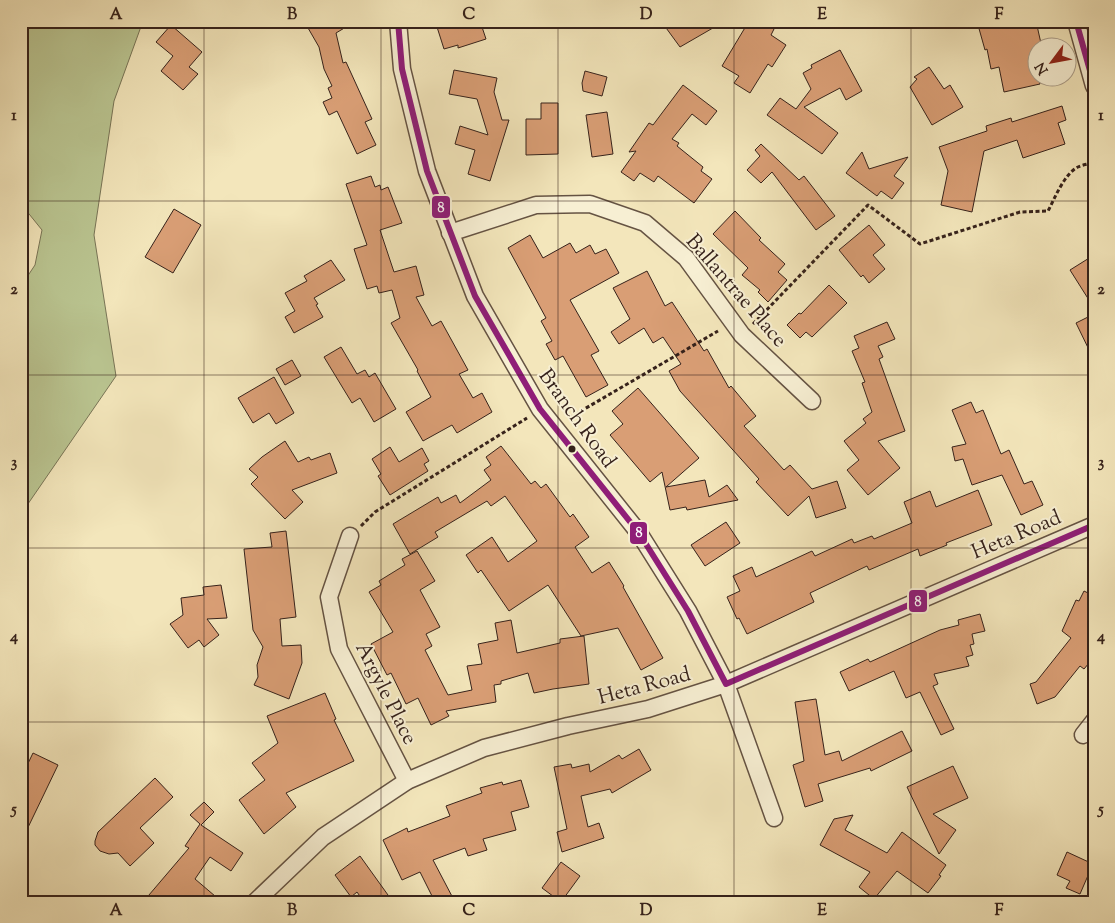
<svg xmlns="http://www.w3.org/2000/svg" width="1115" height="923" viewBox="0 0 1115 923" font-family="'Sorts Mill Goudy',serif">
<rect width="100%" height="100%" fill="#f3e6bb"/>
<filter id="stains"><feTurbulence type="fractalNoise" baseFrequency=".004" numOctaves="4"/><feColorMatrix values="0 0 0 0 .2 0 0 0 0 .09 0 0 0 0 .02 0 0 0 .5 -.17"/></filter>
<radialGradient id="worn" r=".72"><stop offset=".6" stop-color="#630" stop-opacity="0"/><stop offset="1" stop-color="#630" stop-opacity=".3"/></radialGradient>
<polygon fill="#bac591" stroke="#787456" points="21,21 143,21 114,101 94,235 116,376 21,514 21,286 35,265 42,230 21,204"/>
<g fill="#d99e75" stroke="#36221b">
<polygon points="304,21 356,21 336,33 343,63 346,62 372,119 365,122 376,145 357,154 337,111 329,115 323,102 332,98 328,88 332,86 324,69 319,47"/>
<polygon points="456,21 480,21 486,39 458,48 458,45 444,49 437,27"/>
<polygon points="661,21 725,21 680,47"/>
<polygon points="749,21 761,21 774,29 771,35 786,45 772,67 768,64 750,93 734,83 739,76 722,66"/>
<polygon points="986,21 1036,21 1042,48 1038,48 1038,58 1034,58 1040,84 1004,92 999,67 991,69 987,49 985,50 978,25"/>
<polygon points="171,25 202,52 189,67 198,74 183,90 161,71 173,56 156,42"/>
<polygon points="840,50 862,91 846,100 840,88 804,107 838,133 822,154 767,115 780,98 796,109 811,89 803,73 812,68 811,65"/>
<polygon points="929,67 944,89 950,85 963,107 932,125 910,87 917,79 914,77"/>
<polygon points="454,70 497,78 494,92 502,120 509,120 490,181 468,174 475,150 455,144 460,126 488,135 477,99 449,94"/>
<polygon points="585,71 607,77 602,96 583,91 582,83"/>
<polygon points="683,85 717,111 706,125 692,114 672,139 679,143 677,146 703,167 701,171 712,179 694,203 658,176 654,182 640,173 634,181 621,172 636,151 629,152 649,123 653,125"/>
<polygon points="541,103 558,103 558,154 526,155 526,119 541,119"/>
<polygon points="1062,106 1066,120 1058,123 1065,144 1023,158 1017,140 984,151 972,212 941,205 948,171 939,147 987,131 986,126 1011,118 1012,122"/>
<polygon points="607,112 613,154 592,157 586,115"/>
<polygon points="761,144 799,180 804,176 835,216 816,230 772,172 761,183 747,170 760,156 755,150"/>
<polygon points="862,152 869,169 908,157 894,176 904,183 892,199 881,191 877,196 846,173"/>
<polygon points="371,176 375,187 380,185 381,190 388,187 402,223 380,230 394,272 416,266 424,295 416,297 432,326 441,321 468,370 459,374 473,398 482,393 492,412 457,433 452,425 423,441 406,412 431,397 417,371 418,370 391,323 400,318 392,290 379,293 377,286 367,289 354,249 367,245 346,184"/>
<polygon points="174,209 201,225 173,273 145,257"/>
<polygon points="735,211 761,238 759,240 785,264 778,272 787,280 768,302 758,292 760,290 742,275 748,268 713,234"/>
<polygon points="869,225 885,245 873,255 885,269 869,283 863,275 861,277 839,250"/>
<polygon points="530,235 543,258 570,243 576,253 590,245 595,254 606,249 619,273 570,300 599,351 591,355 608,385 586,397 563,356 555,360 546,344 552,341 541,321 546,318 508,248"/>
<polygon points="1094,255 1094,308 1070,270"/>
<polygon points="331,260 345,280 314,298 318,304 316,305 323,317 294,333 285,317 295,311 285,293 307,281 304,276"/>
<polygon points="647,271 665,306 672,302 704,351 707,349 729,388 731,386 756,416 744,426 784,470 790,465 812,489 837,481 846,508 816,518 809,496 788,516 756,482 759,479 680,391 669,371 681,364 663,337 653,343 644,328 619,344 611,332 630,319 613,288"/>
<polygon points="829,285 847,303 812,337 806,332 800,338 787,325 799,313 801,314"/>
<polygon points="1094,314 1094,360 1076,323"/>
<polygon points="887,322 895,339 878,346 883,357 879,359 905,431 878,441 900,468 868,495 847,470 859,460 844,441 866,423 863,419 872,412 862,383 865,382 852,351 859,348 854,336"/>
<polygon points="341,347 357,374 365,370 369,377 375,373 396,409 374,422 360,398 352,403 324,357"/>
<polygon points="292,360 301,376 285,385 276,369"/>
<polygon points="274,377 294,413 276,424 269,413 253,423 238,398"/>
<polygon points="638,388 699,458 666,487 705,480 709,497 727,485 738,500 687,510 686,507 670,510 662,472 650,482 610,435 623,424 612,411"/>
<polygon points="971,402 976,413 983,410 1001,454 1009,450 1024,484 1032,481 1043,505 1021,515 1002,475 972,485 963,459 955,461 952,447 966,444 952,410"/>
<polygon points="285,441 298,462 309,457 311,460 330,453 337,473 292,490 303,502 285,519 251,484 258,477 249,469 262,457"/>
<polygon points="501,446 531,484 535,481 541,488 546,484 570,517 573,514 589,537 575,547 592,573 609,562 624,586 623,587 663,658 641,670 618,628 581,636 548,585 509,611 481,570 478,573 466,555 492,537 508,562 537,541 505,496 491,506 487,501 435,532 438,537 410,554 393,524 438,497 441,503 456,495 460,503 491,480 484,470 491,465 486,457"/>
<polygon points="390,447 399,462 422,448 429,461 424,464 428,471 390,495 378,476 381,474 372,459"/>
<polygon points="978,490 992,525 946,543 947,545 920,556 918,549 869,570 867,566 810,593 814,602 747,634 739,618 737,619 727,597 740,591 733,576 752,567 756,577 812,551 815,556 852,539 854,543 872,536 874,539 912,523 904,502 930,491 936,507"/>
<polygon points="726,522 740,543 705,566 691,545"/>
<polygon points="286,531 296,617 280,619 282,646 301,645 302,663 289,699 254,685 258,677 257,665 263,647 253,630 244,549 272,547 270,533"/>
<polygon points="417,551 435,581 420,590 440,627 426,634 432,646 425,650 448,695 472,690 467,666 482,664 478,644 498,640 495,623 511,620 517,653 560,643 560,639 584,636 589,684 553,689 534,693 528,673 501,681 501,684 494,685 496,702 446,711 449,716 431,725 418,698 406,704 391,673 387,675 371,644 393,632 369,592 381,585 379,581 405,565 402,559"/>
<polygon points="221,585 227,618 207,619 219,635 204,647 199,640 188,648 170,624 183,615 181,598 204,595 203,587"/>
<polygon points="1084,591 1094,596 1094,657 1084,669 1080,666 1055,697 1037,704 1030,684 1036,682 1071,638 1062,631 1076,600 1079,601"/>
<polygon points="980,614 985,631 972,634 974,644 970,645 973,655 966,657 969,666 934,674 938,684 933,686 954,729 941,735 920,692 906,698 894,671 849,691 840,672 868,659 870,662 940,630 959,625 958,620"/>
<polygon points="325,693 336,719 334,720 354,761 286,793 296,807 264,834 239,800 265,780 252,763 278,743 267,716"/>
<polygon points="816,699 825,755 839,751 842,761 902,731 912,751 871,771 870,768 818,784 823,801 805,807 793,765 804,761 795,702"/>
<polygon points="639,749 651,770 612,793 610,789 581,796 588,827 599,823 604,838 562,852 557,832 567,829 554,767 571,764 572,768 589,764 590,772 619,755 622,759"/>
<polygon points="33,753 58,765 21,842 21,778"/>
<polygon points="953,766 968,798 933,814 956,830 939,854 907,787"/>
<polygon points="155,778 173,797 140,828 154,843 130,866 118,853 109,854 100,851 95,845 95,841 98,832"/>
<polygon points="521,780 529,807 511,812 516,830 483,839 487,850 468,856 465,848 433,860 455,902 435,902 420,872 402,880 383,840 407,828 408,832 450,816 446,806 482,793 480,788 502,782 503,785"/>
<polygon points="204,802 214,812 201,825 243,853 231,871 210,857 195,879 222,902 143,902 189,848 185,846 200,824 190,815"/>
<polygon points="853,815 845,830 887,853 902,832 946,865 939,875 941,876 928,893 897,871 874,899 859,887 870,872 820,845 834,819"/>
<polygon points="1067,852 1093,864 1080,894 1066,888 1070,881 1057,875"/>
<polygon points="360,856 393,902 364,902 357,892 351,897 335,875"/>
<polygon points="561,862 580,876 561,902 542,888"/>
</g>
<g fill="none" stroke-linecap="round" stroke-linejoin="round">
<g stroke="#655343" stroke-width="19">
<g id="street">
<polyline points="398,21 402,69 427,171 475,296 540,409 639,533 688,611 726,684 774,818"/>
<polyline points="1076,21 1094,86"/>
<polyline points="450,233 536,205 590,204 645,223 686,258 742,335 812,401"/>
<polyline points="350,536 329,597 339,649 407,781"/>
<polyline points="1083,735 1094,721"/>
<polyline points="255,902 323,837 407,781 484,748 568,726 648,709 726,684 1094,525"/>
</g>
</g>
<g stroke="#36221b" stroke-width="3" stroke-dasharray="4 2.5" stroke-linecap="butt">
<path d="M753,324L868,205L920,244L1020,212L1048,211C1055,198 1064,174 1078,167C1082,165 1089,164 1094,162"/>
<polyline points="569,418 718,331"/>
<polyline points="361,526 375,512 527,418"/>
</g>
<use href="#street" stroke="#f7efd3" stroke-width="16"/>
<g stroke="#f7efd3" stroke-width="10">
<g id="bus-1">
<polyline points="398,21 402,69 427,171 475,296 540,409 639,533 688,611 726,684 1094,525"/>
<polyline points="1076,21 1094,85"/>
</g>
</g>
<use href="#bus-1" stroke="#8f1d78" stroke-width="6"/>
</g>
<path fill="none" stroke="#36221b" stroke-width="1" stroke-opacity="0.55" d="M204,21V902M381,21V902M558,21V902M734,21V902M911,21V902M21,201H1094M21,375H1094M21,548H1094M21,722H1094"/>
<circle fill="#36221b" stroke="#f7efd3" stroke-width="2" cx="572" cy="449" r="4.5"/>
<g text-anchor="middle" stroke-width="4" stroke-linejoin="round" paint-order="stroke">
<g font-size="21" fill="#36221b" stroke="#f7efd3">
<text transform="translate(737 290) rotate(49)" y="7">Ballantrae Place</text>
<text transform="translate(578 418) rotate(54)" y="7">Branch Road</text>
<text transform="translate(1016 534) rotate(-23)" y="7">Heta Road</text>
<text transform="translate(644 685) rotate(-15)" y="7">Heta Road</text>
<text transform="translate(387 693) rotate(63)" y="7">Argyle Place</text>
</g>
</g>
<g stroke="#f7efd3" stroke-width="2">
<rect x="431" y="195" width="20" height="24" rx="5" fill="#8f1d78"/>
<rect x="629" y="521" width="19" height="24" rx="5" fill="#8f1d78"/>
<rect x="908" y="589" width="20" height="24" rx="5" fill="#8f1d78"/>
</g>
<g font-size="14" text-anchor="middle" font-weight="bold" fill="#fff">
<text x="441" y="212">8</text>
<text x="639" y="537">8</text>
<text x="918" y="606">8</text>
</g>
<rect width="1115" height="923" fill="none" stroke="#f3e6bb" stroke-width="55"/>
<g transform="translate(1052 62) rotate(238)"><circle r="24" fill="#f7efd3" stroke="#aa9d89"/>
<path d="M0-4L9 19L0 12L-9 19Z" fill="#8f2418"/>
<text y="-8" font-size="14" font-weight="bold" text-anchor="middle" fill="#36221b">N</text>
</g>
<rect x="28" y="28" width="1060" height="868" fill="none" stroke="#36221b" stroke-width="2"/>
<g font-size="16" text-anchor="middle" font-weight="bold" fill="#36221b">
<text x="116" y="19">A</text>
<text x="292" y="19">B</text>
<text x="469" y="19">C</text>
<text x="646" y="19">D</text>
<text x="822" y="19">E</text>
<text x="999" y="19">F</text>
<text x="14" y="120">1</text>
<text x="1101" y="120">1</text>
<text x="14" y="294">2</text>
<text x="1101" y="294">2</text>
<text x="14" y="467">3</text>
<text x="1101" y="467">3</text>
<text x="14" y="641">4</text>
<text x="1101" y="641">4</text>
<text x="14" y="814">5</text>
<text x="1101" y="814">5</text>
<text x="116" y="915">A</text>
<text x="292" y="915">B</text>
<text x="469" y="915">C</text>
<text x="646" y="915">D</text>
<text x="822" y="915">E</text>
<text x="999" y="915">F</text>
</g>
<rect width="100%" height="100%" filter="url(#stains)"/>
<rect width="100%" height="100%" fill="url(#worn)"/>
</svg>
